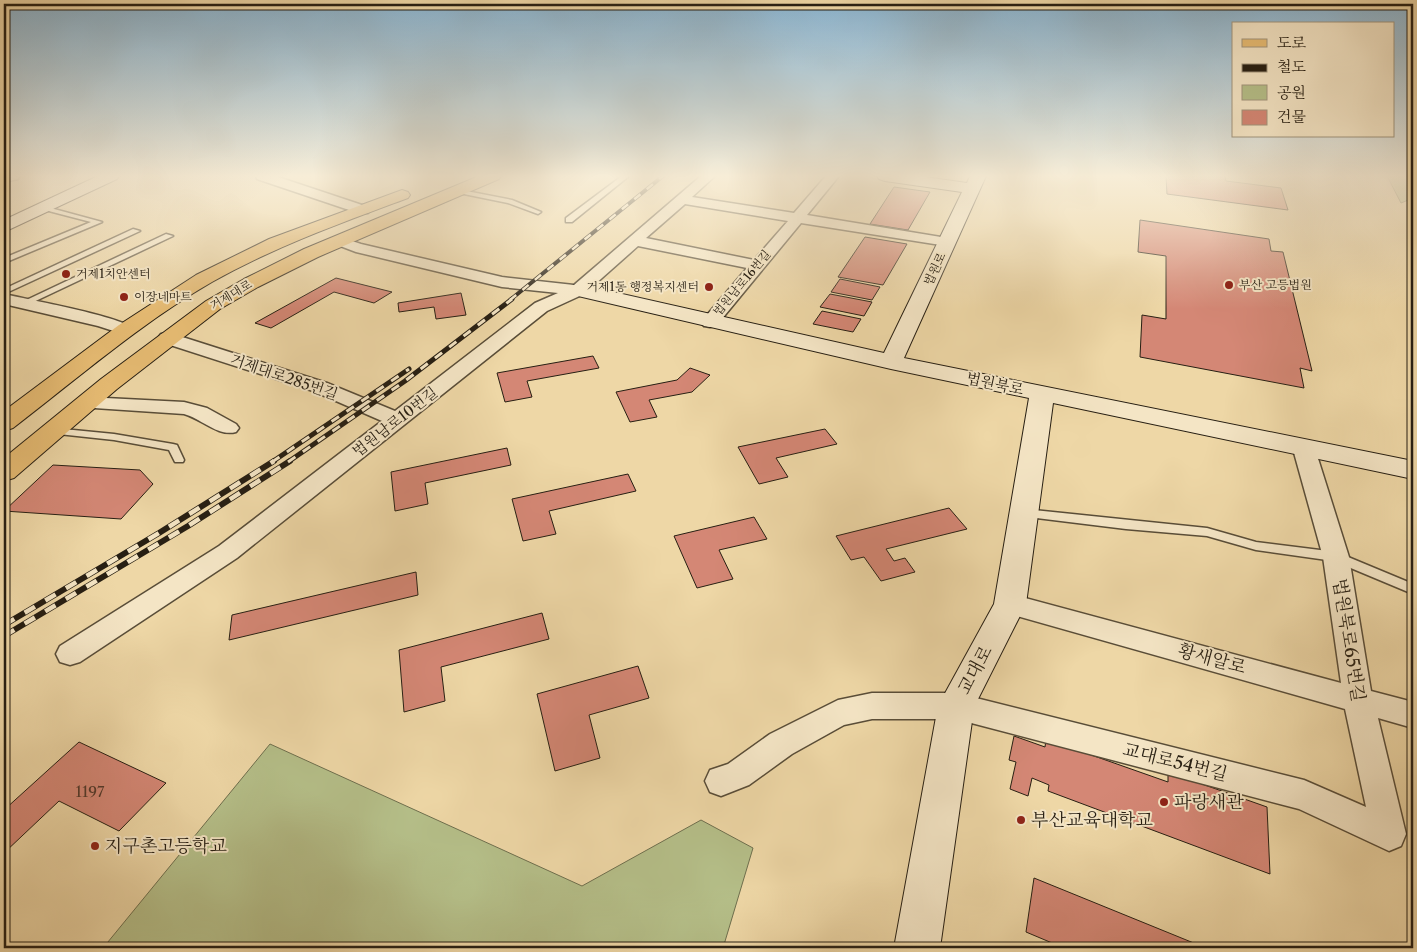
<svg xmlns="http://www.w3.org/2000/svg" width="1417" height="952" viewBox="0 0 1417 952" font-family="'Libre Caslon Text','Noto Serif KR',serif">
<rect width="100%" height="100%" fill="#eed7a6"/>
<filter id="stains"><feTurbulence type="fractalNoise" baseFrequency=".004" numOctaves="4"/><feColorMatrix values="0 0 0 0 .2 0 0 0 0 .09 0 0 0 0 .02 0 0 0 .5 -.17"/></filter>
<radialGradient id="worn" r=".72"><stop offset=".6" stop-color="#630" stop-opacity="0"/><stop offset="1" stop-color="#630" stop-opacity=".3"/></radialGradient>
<g fill="#b5bf89" stroke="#6e6f4e">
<polygon points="1387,176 1413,176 1413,198 1401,203"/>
<polygon points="270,744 582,886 701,820 753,848 723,948 103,948"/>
</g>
<g fill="#d48775" stroke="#271f13">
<polygon points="1166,176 1225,176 1226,181 1281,188 1288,210 1167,194"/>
<polygon points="894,187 930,192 908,230 870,224"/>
<polygon points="1140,220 1269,239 1271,251 1283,252 1312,371 1300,368 1304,388 1140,357 1142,315 1166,319 1166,256 1138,252"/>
<polygon points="865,237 907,244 883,285 838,277"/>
<polygon points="336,278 392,292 374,303 334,292 271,328 255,323"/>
<polygon points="840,279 880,287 872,300 831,292"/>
<polygon points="461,293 466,315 436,319 434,307 399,312 398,303"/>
<polygon points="830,294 872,302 864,316 820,307"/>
<polygon points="822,311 861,319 853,332 813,324"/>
<polygon points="593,356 599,368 527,381 532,397 505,402 497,373"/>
<polygon points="690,368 710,375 692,392 649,400 657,417 630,422 616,392 677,380"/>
<polygon points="825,429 837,444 776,458 788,477 759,484 738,447"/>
<polygon points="507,448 511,465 425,483 428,504 395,511 391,472"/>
<polygon points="53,465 140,470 153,484 121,519 4,511"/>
<polygon points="628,474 636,491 549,511 556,534 523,541 512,499"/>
<polygon points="949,508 967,529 886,549 894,561 905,558 915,572 881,581 864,557 851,560 836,536"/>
<polygon points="754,517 767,539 719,550 733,579 697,588 674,536"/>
<polygon points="416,572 418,595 229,640 232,615"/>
<polygon points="542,613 549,639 441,667 445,701 404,712 399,650"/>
<polygon points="638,666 649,698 589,715 600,758 555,771 537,694"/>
<polygon points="1014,736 1045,747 1046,739 1168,782 1168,772 1267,807 1270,874 1048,791 1049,785 1032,778 1028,796 1010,789 1016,762 1009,760"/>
<polygon points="79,742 166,783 119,831 59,801 4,853 4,810"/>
<polygon points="1034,878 1206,948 1064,948 1026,932"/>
</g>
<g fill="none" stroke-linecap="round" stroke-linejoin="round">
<g stroke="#594d38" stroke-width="3">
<g id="lane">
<polygon points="622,176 629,176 572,222 566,222 566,218"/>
<polygon points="456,189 512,200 541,212 538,214 508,203 454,192 454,190"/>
<polygon points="43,206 102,222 4,263 4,258 91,222 41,209 41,207"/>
<polygon points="133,229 140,231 4,294 4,289"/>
<polygon points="166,234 173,236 25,306 22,307 18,304"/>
<polygon points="53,428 114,434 173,444 177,445 184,460 183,462 175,462 169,450 114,440 49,433 48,431 49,429"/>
<polygon points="1024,509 1207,528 1256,542 1336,552 1413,584 1413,594 1334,561 1256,550 1207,536 1126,529 1020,516 1018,513"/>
</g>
</g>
<g stroke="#594d38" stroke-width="3">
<g id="street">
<polygon points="4,176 19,176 18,179 4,182"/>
<polygon points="256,176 275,176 368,207 370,210 368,213 358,213 257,179"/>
<path d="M701,176H715L692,197L794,213L826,176H839L807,215L947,238L952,239L954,242L952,245L947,246L801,223L716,326L710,327L704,326L701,322L747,268L638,246L584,294L547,311L237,558L80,662L70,665L60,662L56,654L60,646L219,546L382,421L313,391L161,342L158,338L161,334L167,333L173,334L327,383L395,411L535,303L558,293L502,287L356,252L335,244L333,241L335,238L340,237L361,244L502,277L574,285ZM685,204L788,221L754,260L646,238Z"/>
<path d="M4,294C25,299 126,317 135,330L132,334L126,335L98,326L4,304Z"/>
<path d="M86,397L184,402L207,408L236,424L239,428L236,432C218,437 202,419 184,414L79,407L76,403L79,399Z"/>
<polygon points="1304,442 1312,444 1315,449 1349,557 1371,691 1413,702 1413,728 1378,718 1406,834 1401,846 1389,851 1299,809 956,719 872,719 844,725 792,754 749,785 721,796 710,792 705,781 710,770 728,764 770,734 838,700 872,693 956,693 1304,780 1366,807 1345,709 1010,614 1001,611 997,604 1001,597 1010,594 1341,683 1323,557 1293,449 1296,444"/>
</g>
</g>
<g stroke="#271f13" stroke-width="2">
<g id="secondary">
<polygon points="98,176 119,176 117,179 4,232 4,220"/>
<polygon points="877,176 918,176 967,183 970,176 986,176 904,358 1413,461 1413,479 1053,403 1026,604 974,707 940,948 894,948 938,706 994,604 1029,398 891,369 578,296 571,294 568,290 571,286 578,284 884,353 962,192 885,181 879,179"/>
</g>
</g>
<g stroke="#271f13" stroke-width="2">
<g id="primary">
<polygon points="479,176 501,176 499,179 318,257 258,287 220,309 117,389 14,478 4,481 4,458 101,379 206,301 244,279 304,249"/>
<path d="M402,190L408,192L410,195L408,198C341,223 274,247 212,282C141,323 78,378 13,428L4,431V411L119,325L196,275L269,239Z"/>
</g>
</g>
<use href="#lane" fill="#f4e5c5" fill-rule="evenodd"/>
<use href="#street" fill="#f4e5c5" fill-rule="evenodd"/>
<use href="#secondary" fill="#f4e5c5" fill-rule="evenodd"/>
<use href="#primary" fill="#e7bc73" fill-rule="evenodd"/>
<g stroke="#271f13" stroke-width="4">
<polyline id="rail-far2" points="510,300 663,176"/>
</g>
<g stroke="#271f13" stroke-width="5">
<g id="rail-far1">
<polyline points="272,462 409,369"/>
<polyline points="288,462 405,381 512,299"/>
</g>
</g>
<g stroke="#271f13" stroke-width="6">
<g id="rail">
<polyline points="4,625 159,533 274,461"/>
<polyline points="4,636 188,526 290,461"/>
</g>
</g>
<use href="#rail-far2" stroke="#f4e5c5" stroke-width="2.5" stroke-dasharray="8" stroke-linecap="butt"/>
<use href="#rail-far1" stroke="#f4e5c5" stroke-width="3" stroke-dasharray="9" stroke-linecap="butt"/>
<use href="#rail" stroke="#f4e5c5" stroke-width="4.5" stroke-dasharray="12" stroke-linecap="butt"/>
</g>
<linearGradient id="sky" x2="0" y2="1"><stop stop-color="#8ab5d2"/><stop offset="0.57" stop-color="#f7edd7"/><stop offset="1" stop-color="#f7edd7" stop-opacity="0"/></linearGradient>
<rect width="1417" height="309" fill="url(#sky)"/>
<g fill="#8f2418" stroke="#f4e5c5" stroke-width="2">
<circle cx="66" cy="274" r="5"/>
<circle cx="1229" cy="285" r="5"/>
<circle cx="709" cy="287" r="5"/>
<circle cx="124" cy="297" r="5"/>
<circle cx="1164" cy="802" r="5"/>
<circle cx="1021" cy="820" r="5"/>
<circle cx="95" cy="846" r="5"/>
</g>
<g text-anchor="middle" stroke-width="4" stroke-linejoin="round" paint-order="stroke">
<g font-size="12" fill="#271f13" stroke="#f4e5c5">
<text transform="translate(935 269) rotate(-65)" y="4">법원로</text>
<text transform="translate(742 283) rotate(-50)" y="4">법원남로16번길</text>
<text transform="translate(231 295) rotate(-31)" y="4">거제대로</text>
</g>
<g font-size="12" fill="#271f13" stroke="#f4e5c5" text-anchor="start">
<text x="76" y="278">거제1치안센터</text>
<text x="1239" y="289">부산 고등법원</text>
<text x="699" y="291" text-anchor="end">거제1동 행정복지센터</text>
<text x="134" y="301">이장네마트</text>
</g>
<g font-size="15" fill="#271f13" stroke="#f4e5c5">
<text transform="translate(284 377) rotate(19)" y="5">거제대로285번길</text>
<text transform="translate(995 384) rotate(12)" y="5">법원북로</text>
<text transform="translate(395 422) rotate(-38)" y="5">법원남로10번길</text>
</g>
<g font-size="15" fill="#52392c">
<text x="90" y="797">1197</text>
</g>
<g font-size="18" fill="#271f13" stroke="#f4e5c5">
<text transform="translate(1349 640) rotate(81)" y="6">법원북로65번길</text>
<text transform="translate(1212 659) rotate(15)" y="6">황새알로</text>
<text transform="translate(975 670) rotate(-62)" y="6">교대로</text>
<text transform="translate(1175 762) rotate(14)" y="6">교대로54번길</text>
</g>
<g font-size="18" fill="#271f13" stroke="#f4e5c5" text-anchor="start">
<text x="1174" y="808">파랑새관</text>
<text x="1031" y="826">부산교육대학교</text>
<text x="105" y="852">지구촌고등학교</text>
</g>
</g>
<rect width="1417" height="952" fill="none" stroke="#eed7a6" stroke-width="20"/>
<rect x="5" y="5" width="1407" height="942" fill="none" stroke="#271f13" stroke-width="2.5"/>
<rect x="10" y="10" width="1397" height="932" fill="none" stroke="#271f13"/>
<rect x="1232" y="22" width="162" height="115" fill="#f4e5c5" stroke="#a2967e"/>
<rect x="1242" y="39" width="25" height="8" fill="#e7bc73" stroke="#a2967e"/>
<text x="1277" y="48" font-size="15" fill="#271f13">도로</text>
<rect x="1242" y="64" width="25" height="8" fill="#271f13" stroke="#a2967e"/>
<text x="1277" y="72" font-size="15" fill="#271f13">철도</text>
<rect x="1242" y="85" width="25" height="15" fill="#b5bf89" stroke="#a2967e"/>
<text x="1277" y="98" font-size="15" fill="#271f13">공원</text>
<rect x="1242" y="110" width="25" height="15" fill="#d48775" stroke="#a2967e"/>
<text x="1277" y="122" font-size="15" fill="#271f13">건물</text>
<rect width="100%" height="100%" filter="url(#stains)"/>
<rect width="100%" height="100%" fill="url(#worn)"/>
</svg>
